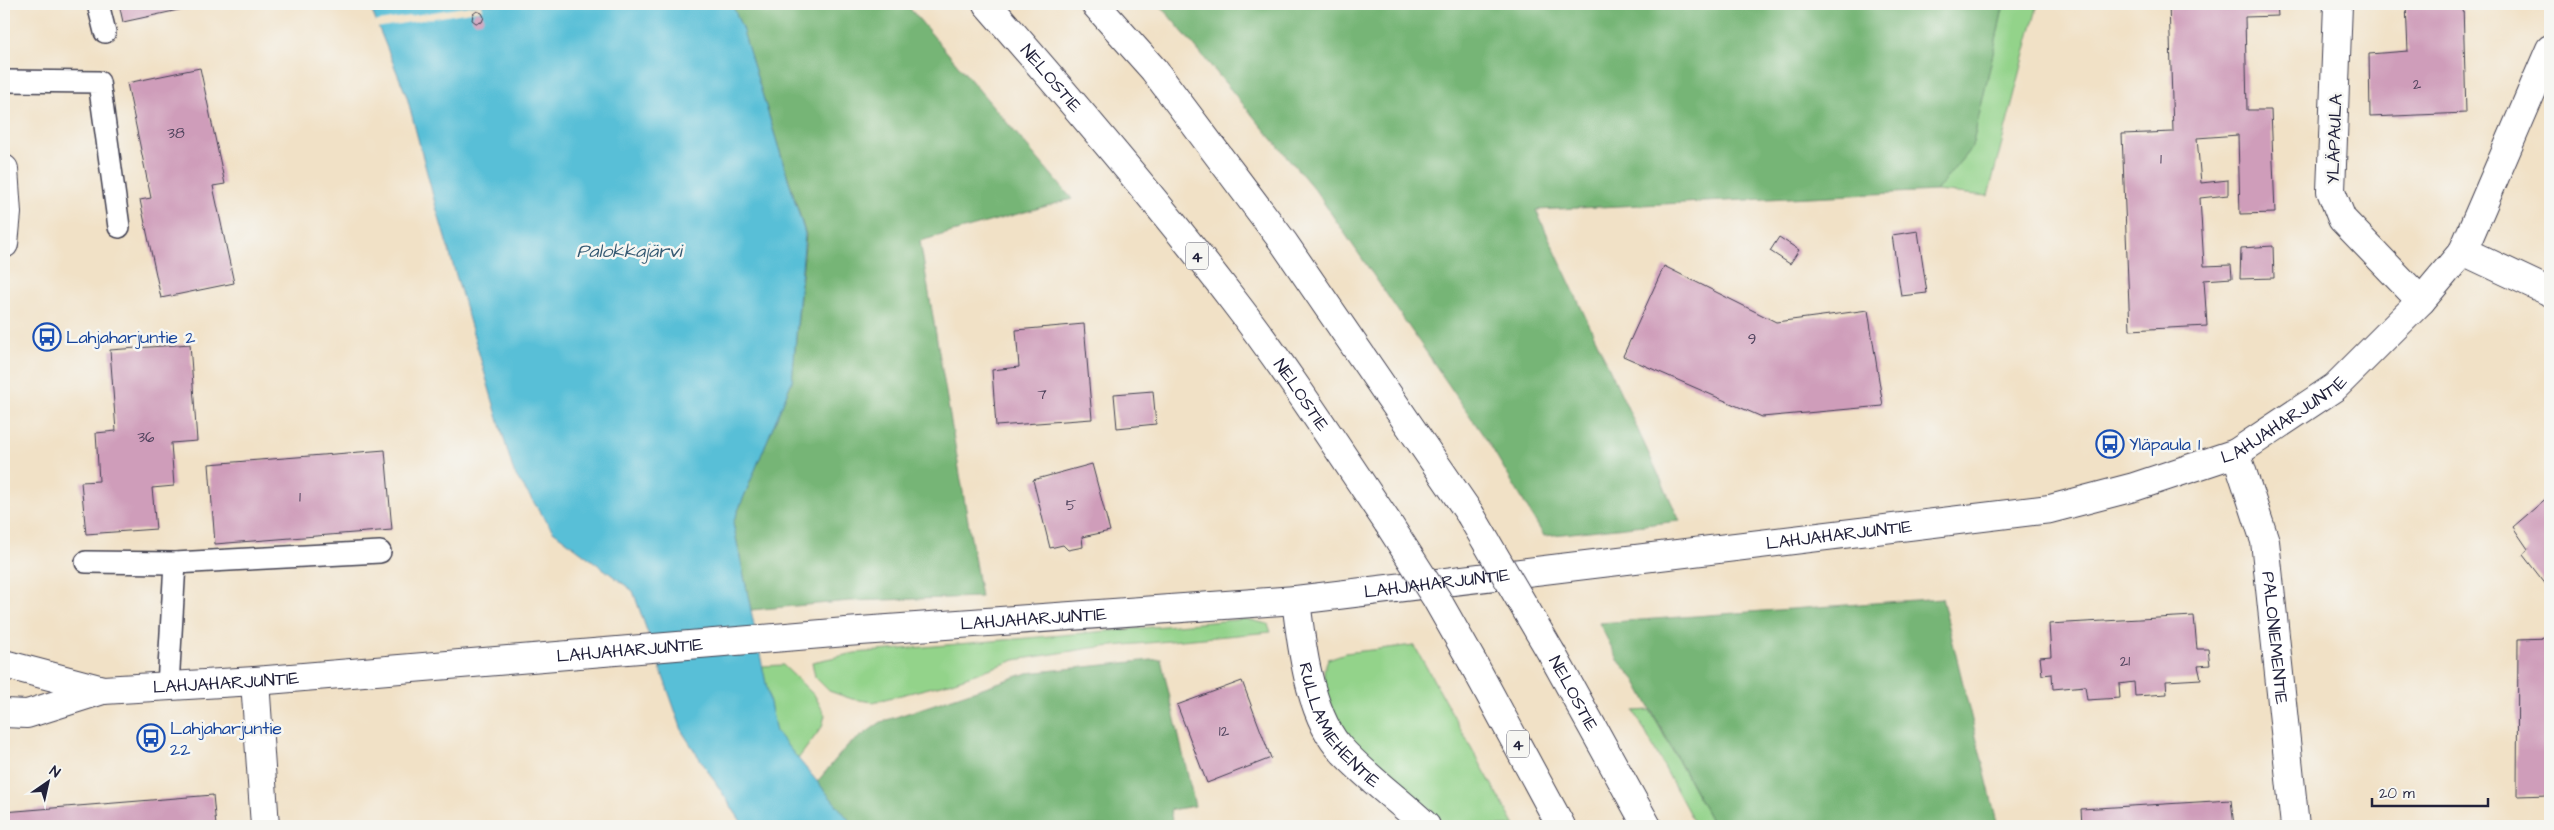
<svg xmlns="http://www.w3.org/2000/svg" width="2554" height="830" viewBox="0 0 2554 830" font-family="'Architects Daughter',sans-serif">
<rect width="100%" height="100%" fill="#f6f6f2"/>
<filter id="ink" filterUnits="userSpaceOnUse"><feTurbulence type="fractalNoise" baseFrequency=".02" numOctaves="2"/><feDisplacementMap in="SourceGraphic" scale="10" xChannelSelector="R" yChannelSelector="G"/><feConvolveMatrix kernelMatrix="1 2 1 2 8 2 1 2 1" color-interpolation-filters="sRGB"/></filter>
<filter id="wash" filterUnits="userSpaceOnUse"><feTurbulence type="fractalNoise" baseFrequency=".0096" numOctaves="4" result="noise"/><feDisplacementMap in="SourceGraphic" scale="20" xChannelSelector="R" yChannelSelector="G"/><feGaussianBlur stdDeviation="1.12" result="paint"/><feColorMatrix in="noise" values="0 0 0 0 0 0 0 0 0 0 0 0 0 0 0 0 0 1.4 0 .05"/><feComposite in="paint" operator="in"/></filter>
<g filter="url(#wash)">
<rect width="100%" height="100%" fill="#f1e1c6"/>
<g fill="#93d38a" stroke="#5a7a62">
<polygon points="2004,4 2038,4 1988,196 1936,191 1972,147"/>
<polygon points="1245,619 1268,624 1271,632 1091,648 1015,660 949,683 873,702 852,699 829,691 815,677 812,662 855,653"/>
<polygon points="1414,645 1515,826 1446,826 1428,808 1399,788 1340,731 1324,686 1324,670 1328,659 1345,653"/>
<polygon points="783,665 815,696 825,715 822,727 798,759 776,733 762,666"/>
<polygon points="1650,710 1714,826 1696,826 1634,711"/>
</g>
<g fill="#76b576" stroke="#4c6c58">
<polygon points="731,4 906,4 1072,199 920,241 981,597 850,601 751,610 733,523 792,381 806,235 743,32"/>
<polygon points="1159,4 2004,4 1972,147 1936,191 1536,210 1680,521 1544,536 1490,445 1315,190"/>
<polygon points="1942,598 1998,826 1714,826 1635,680 1618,660 1599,623"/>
<polygon points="1161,659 1195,806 1170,810 1173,826 854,826 817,782 846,747 881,722 1027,673"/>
</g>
<polygon fill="#59bfd7" stroke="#3e7089" points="369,4 732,4 742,28 805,234 792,381 733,523 776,732 854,826 744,826 683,733 633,591 553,531 514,473 436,207 407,97"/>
<polygon fill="#f1e1c6" points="481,4 482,10 376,28 373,22"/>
<g id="blocks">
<g fill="#cf9dba">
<polygon points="119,4 197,4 197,6 123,22"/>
<polygon points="2169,4 2277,4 2278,16 2245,17 2247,110 2271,110 2275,213 2240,214 2238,135 2197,138 2201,183 2228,180 2228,195 2200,198 2204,266 2231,265 2232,278 2204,280 2207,326 2130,330 2122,134 2173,132"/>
<polygon points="2406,4 2463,4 2466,113 2370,117 2369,54 2408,51"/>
<polygon points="477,11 482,13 484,17 482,22 476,23 472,20 473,14"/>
<polygon points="200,68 225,184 213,186 234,283 161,298 140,200 151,198 127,83"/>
<polygon points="1918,231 1927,293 1901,296 1892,235"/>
<polygon points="1779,237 1799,250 1790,264 1770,251"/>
<polygon points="2273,246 2274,278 2240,279 2241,248"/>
<polygon points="1664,266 1776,322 1868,310 1883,406 1762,417 1623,356"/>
<polygon points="1084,324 1092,419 996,426 992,370 1019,367 1016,330"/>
<polygon points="190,344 197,441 171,443 174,486 152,488 156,529 86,534 81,482 99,481 96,433 116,431 110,350"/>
<polygon points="1153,391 1156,424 1117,428 1114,394"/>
<polygon points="385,450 392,530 215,544 209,464"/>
<polygon points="1092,464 1110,531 1082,537 1083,547 1068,550 1063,545 1050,548 1033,480"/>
<polygon points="2550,495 2550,584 2547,586 2523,555 2528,549 2513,527"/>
<polygon points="2194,616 2197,649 2208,649 2210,665 2198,666 2201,679 2166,681 2167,694 2135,696 2134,682 2119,684 2120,698 2087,700 2085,686 2053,689 2052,674 2042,675 2040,657 2051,656 2049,624"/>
<polygon points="2550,638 2550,795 2517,796 2518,639"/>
<polygon points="1242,681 1271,758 1207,783 1177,705"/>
<polygon points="213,795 216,826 4,826 4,812"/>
<polygon points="2231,800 2234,826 2082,826 2081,809"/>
</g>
</g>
</g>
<g filter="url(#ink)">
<use href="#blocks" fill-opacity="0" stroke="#413f50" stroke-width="1"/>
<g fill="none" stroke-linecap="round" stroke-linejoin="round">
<g stroke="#413f50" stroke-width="24">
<g id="service">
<polyline points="98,4 105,32"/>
<polyline points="4,81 99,82 119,227"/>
<polyline points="86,562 175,563 380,552"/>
<polyline points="168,686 175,563"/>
</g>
</g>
<g stroke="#413f50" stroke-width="30">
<g id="minor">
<polyline points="2338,4 2331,191 2342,219 2421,301"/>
<polyline points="2463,251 2550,292"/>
<path id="s1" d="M2236,453L2265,541L2295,826"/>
<path id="s2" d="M1296,600C1301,643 1309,711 1338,746C1364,776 1398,799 1426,826"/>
<polyline points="255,681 265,826"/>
</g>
</g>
<g stroke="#413f50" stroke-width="30">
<g id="tertiary">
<polyline points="4,664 103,690"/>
<path id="s3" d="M4,713L27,714L103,690L255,681L846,632L1296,600L2050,509L2134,487L2236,453L2335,387L2421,301L2463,251L2550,49"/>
</g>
</g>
<g stroke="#413f50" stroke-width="30">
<polyline id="secondary" points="4,169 7,213 4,244"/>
</g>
<g stroke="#413f50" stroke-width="30">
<g id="trunk">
<path id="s4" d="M987,4C1071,100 1155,198 1233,300C1288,371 1337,448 1388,523"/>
<polyline points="1095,4 1154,70 1284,243 1470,514"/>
<path id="s5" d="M1552,654L1647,826"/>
<polyline points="1473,663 1561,826"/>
</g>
</g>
<use href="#service" stroke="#fff" stroke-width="21"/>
<use href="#minor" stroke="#fff" stroke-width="28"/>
<use href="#tertiary" stroke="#fff" stroke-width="28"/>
<use href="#secondary" stroke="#fff" stroke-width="28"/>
<use href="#trunk" stroke="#fff" stroke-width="28"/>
<g stroke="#413f50" stroke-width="30" stroke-linecap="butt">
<g id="trunk-bridge">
<polyline points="1470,514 1552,654"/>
<polyline points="1388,523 1436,598 1473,663"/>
</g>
</g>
<use href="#trunk-bridge" stroke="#fff" stroke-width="28"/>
</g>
</g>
<defs>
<g id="bus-ring" transform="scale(1.4375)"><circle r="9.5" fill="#f6f6f2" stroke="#1a4fb4" stroke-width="1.5"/><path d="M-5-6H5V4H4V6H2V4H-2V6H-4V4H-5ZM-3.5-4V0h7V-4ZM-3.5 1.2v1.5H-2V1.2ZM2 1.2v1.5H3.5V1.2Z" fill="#1a4fb4"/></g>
</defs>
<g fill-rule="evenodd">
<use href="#bus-ring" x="47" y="337"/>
<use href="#bus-ring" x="2110" y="444"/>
<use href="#bus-ring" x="151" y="738"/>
</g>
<g text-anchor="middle" stroke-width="5" stroke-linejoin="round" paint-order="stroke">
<g font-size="15" fill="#4d415b">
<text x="2417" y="89">2</text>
<text x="176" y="138">38</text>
<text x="2161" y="164">1</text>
<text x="1752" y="344">9</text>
<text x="1042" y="399">7</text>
<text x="146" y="442">36</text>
<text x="300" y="502">1</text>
<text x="1071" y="510">5</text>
<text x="2125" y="666">21</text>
<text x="1224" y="736">12</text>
</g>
<g fill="#f6f6f2" stroke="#626272" stroke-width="1">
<rect x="1186" y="242.5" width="22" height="27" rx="4"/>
<rect x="1507" y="730.5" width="22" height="27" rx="4"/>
</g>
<g font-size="16" font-weight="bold" fill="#22223b">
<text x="1197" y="262">4</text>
<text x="1518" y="750">4</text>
</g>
<g font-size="18" fill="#22223b" stroke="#f6f6f2">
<text dy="6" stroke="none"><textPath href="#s4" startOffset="98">NELOSTIE</textPath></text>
<text transform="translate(2334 139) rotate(-88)" y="6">YLÄPAULA</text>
<text dy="6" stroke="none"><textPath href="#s4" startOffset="502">NELOSTIE</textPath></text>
<text dy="6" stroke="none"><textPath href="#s3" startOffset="2311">LAHJAHARJUNTIE</textPath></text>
<text dy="6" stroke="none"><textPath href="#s3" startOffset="1846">LAHJAHARJUNTIE</textPath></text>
<text dy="6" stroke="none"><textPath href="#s3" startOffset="1441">LAHJAHARJUNTIE</textPath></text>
<text dy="6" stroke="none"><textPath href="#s3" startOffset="1036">LAHJAHARJUNTIE</textPath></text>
<text dy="6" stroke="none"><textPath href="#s1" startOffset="190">PALONIEMENTIE</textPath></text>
<text dy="6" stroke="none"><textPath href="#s3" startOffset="631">LAHJAHARJUNTIE</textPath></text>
<text dy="6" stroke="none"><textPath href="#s3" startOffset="226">LAHJAHARJUNTIE</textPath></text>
<text dy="6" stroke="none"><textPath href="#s5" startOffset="45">NELOSTIE</textPath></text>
<text dy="6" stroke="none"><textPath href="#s2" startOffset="136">RULLAMIEHENTIE</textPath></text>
</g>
<g font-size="18" fill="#164399" stroke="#f6f6f2" text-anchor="start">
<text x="66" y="343">Lahjaharjuntie 2</text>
<text x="2129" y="450">Yläpaula 1</text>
<text x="170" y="734">Lahjaharjuntie<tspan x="170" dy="21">22</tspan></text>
</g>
<g font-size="19" font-style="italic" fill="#355972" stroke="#f6f6f2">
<text x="629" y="257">Palokkajärvi</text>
</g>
</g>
<rect width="2554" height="830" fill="none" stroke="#f6f6f2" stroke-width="20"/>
<g transform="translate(48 782) rotate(34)" stroke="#f6f6f2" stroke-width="4" paint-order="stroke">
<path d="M0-4L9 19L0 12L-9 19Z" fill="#22223b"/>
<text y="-8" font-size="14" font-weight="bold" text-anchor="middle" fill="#22223b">N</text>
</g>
<path d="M2372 798v8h116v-8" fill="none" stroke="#22223b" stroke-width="2.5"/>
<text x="2379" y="798" font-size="15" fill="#22223b" stroke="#f6f6f2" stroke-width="4" paint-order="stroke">20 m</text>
</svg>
